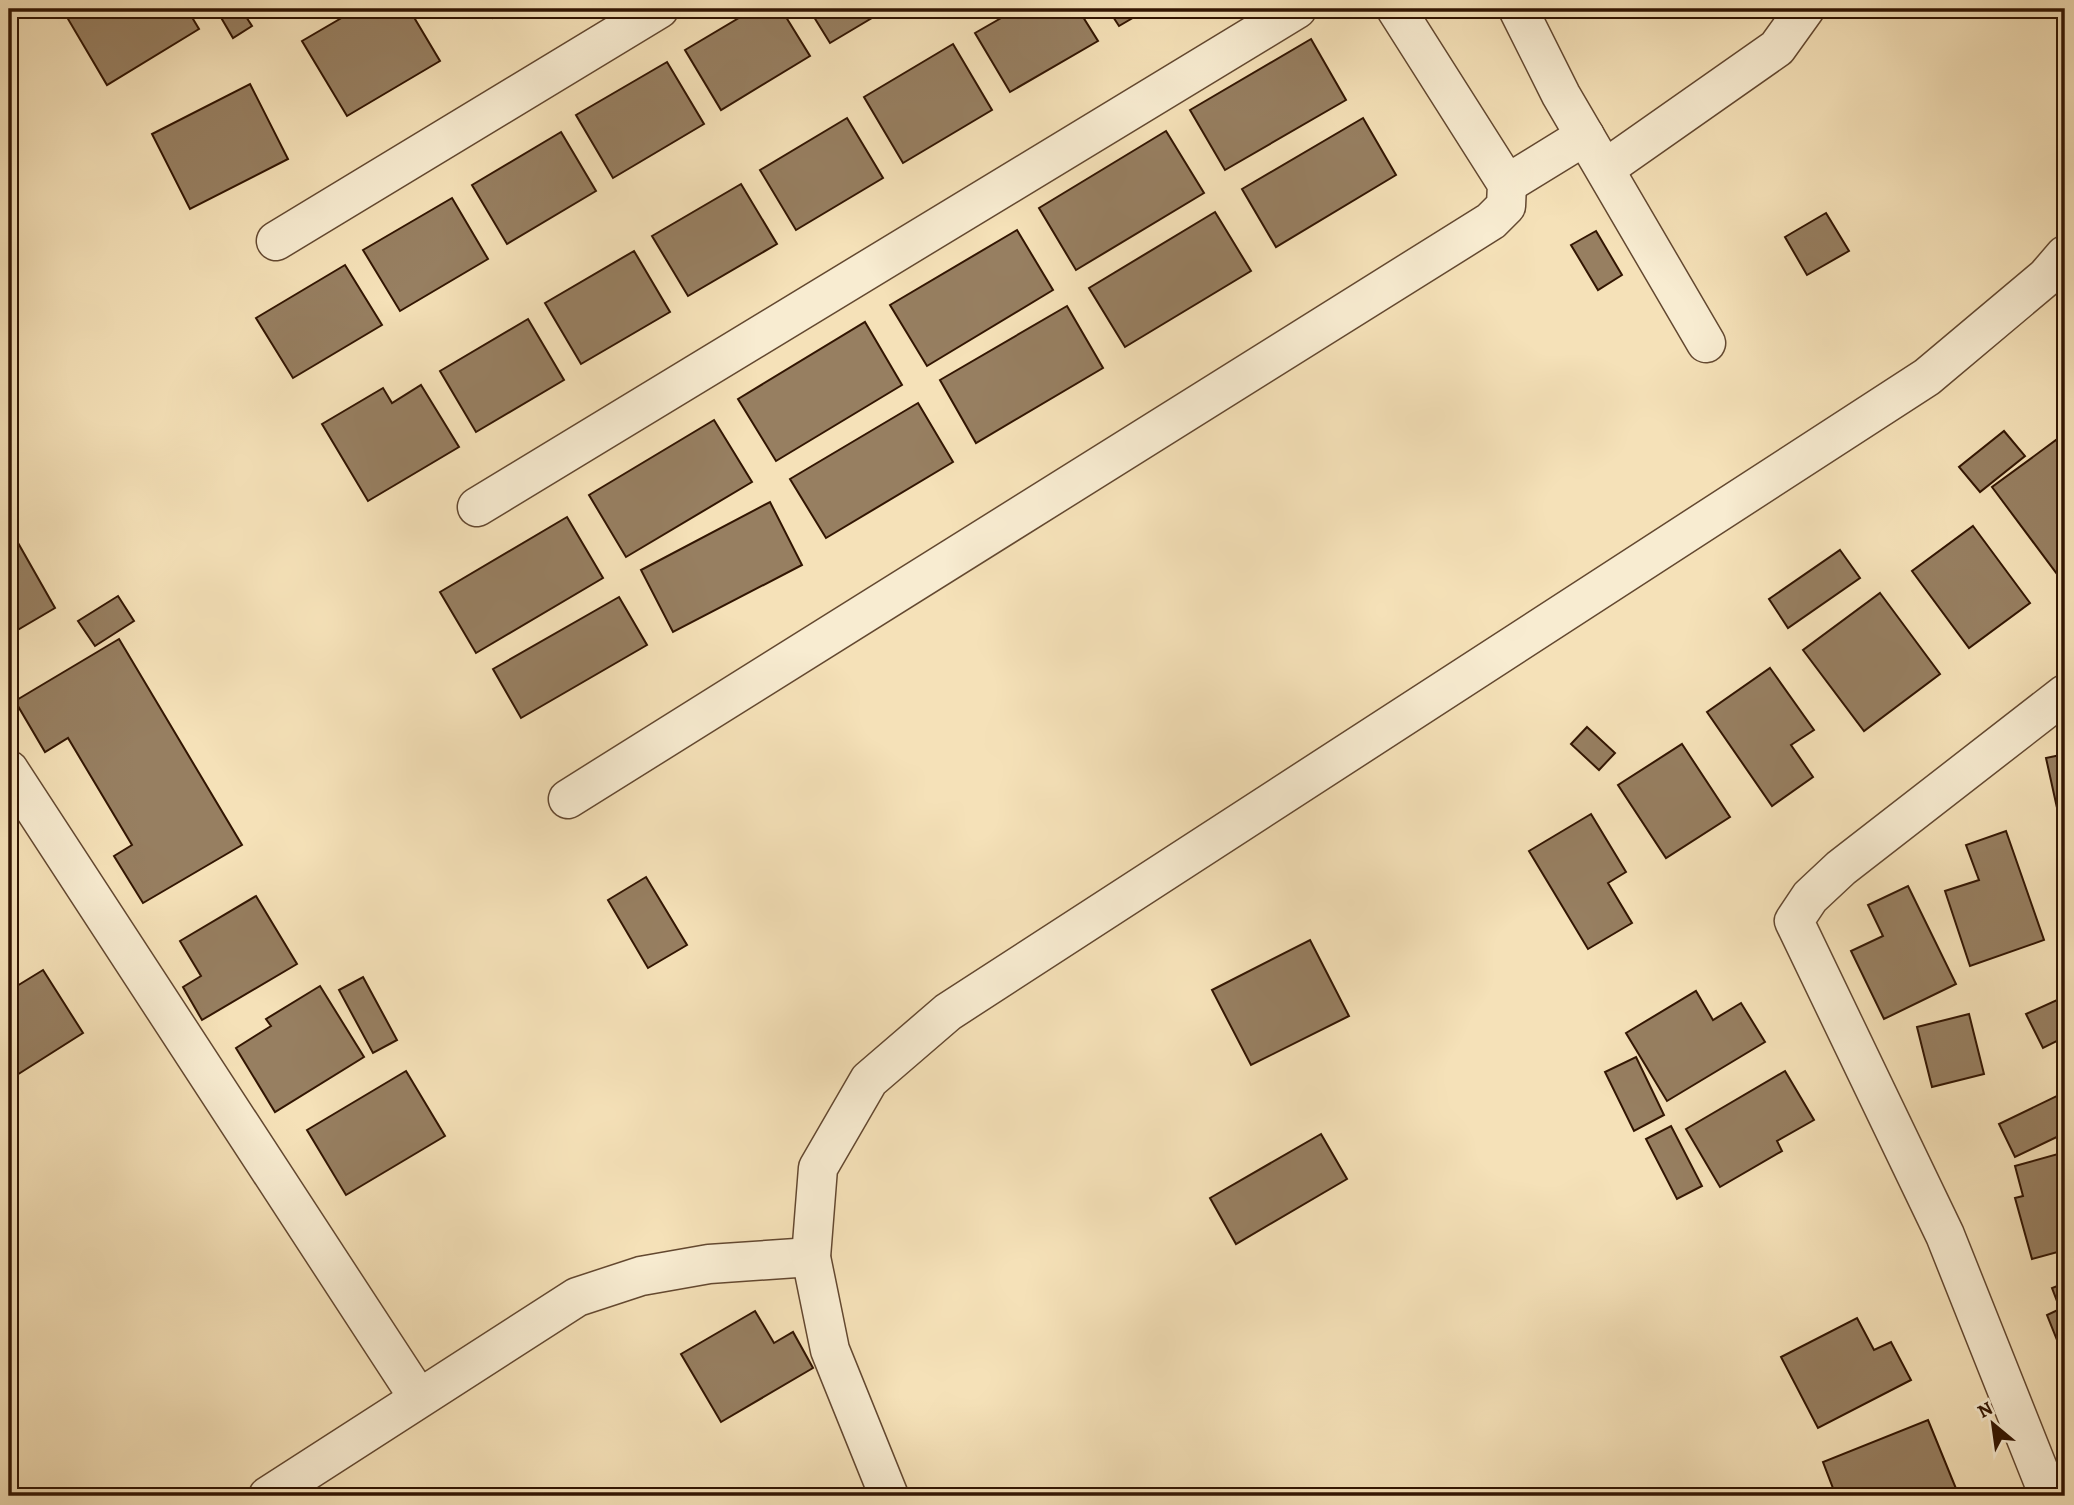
<svg xmlns="http://www.w3.org/2000/svg" width="2074" height="1505" viewBox="0 0 2074 1505" font-family="Alegreya,serif">
<rect width="100%" height="100%" fill="#f5e1b8"/>
<filter id="stains"><feTurbulence type="fractalNoise" baseFrequency=".00286" numOctaves="4"/><feColorMatrix values="0 0 0 0 .2 0 0 0 0 .09 0 0 0 0 .02 0 0 0 .5 -.17"/></filter>
<radialGradient id="worn" r=".72"><stop offset=".6" stop-color="#630" stop-opacity="0"/><stop offset="1" stop-color="#630" stop-opacity=".3"/></radialGradient>
<g fill="#977f61" stroke="#321502" stroke-width="2">
<polygon points="86,9 187,9 199,29 107,85 68,19"/>
<polygon points="216,9 241,9 252,26 233,38"/>
<polygon points="357,9 409,9 440,61 347,116 302,41"/>
<polygon points="488,9 510,9 493,18"/>
<polygon points="754,9 781,9 810,56 721,110 685,50"/>
<polygon points="809,9 887,9 830,43"/>
<polygon points="1017,9 1078,9 1098,41 1010,92 975,33"/>
<polygon points="1108,9 1148,9 1119,26"/>
<polygon points="1311,39 1346,100 1225,170 1190,110"/>
<polygon points="953,44 992,110 903,163 864,97"/>
<polygon points="667,62 704,124 613,178 576,115"/>
<polygon points="250,84 288,159 190,209 152,134"/>
<polygon points="847,118 883,178 796,230 760,170"/>
<polygon points="1363,118 1396,175 1276,247 1242,189"/>
<polygon points="1166,131 1204,193 1076,270 1039,208"/>
<polygon points="561,132 596,191 507,244 472,185"/>
<polygon points="741,184 777,244 688,296 652,236"/>
<polygon points="452,198 488,259 400,311 363,250"/>
<polygon points="1215,212 1251,271 1125,347 1089,288"/>
<polygon points="1826,213 1849,251 1807,275 1785,237"/>
<polygon points="1017,230 1053,290 927,366 890,305"/>
<polygon points="1596,231 1622,275 1598,290 1571,245"/>
<polygon points="634,251 670,312 581,364 545,303"/>
<polygon points="345,265 382,325 293,378 256,318"/>
<polygon points="1067,306 1103,368 976,443 940,380"/>
<polygon points="528,319 564,380 476,432 440,371"/>
<polygon points="865,322 902,385 776,461 738,399"/>
<polygon points="421,385 459,447 368,501 322,424 383,388 392,403"/>
<polygon points="918,403 953,462 826,538 790,479"/>
<polygon points="714,420 752,482 626,557 589,495"/>
<polygon points="2004,431 2025,456 1980,492 1959,467"/>
<polygon points="2056,440 2065,453 2065,574 2060,578 1992,487"/>
<polygon points="770,502 802,565 673,632 641,570"/>
<polygon points="567,517 603,578 476,653 440,592"/>
<polygon points="1973,526 2030,603 1969,648 1912,571"/>
<polygon points="9,527 55,608 9,635"/>
<polygon points="1840,550 1860,578 1788,628 1769,599"/>
<polygon points="1880,593 1940,674 1864,731 1803,650"/>
<polygon points="118,596 134,621 95,646 78,621"/>
<polygon points="619,597 647,645 521,718 493,669"/>
<polygon points="119,639 242,845 143,903 114,856 132,845 68,738 45,752 15,701"/>
<polygon points="1770,668 1814,730 1791,745 1813,777 1772,806 1707,712"/>
<polygon points="1587,727 1615,753 1599,770 1571,744"/>
<polygon points="1682,744 1730,817 1666,858 1618,785"/>
<polygon points="2065,754 2065,834 2063,835 2046,758"/>
<polygon points="1591,814 1626,872 1608,883 1632,923 1588,949 1529,851"/>
<polygon points="2006,831 2044,940 1970,966 1945,891 1979,880 1966,845"/>
<polygon points="646,877 687,945 648,968 608,900"/>
<polygon points="1908,886 1956,984 1884,1019 1851,951 1883,936 1868,905"/>
<polygon points="256,896 297,964 202,1020 183,987 201,976 180,941"/>
<polygon points="1310,940 1349,1016 1251,1065 1212,990"/>
<polygon points="43,970 83,1033 9,1080 9,985 12,989"/>
<polygon points="363,977 397,1040 373,1053 339,990"/>
<polygon points="320,986 364,1057 275,1112 236,1048 271,1026 266,1019"/>
<polygon points="1696,991 1713,1020 1741,1003 1765,1042 1667,1101 1626,1033"/>
<polygon points="2057,1000 2065,1017 2065,1037 2043,1048 2026,1014"/>
<polygon points="1969,1014 1984,1074 1932,1087 1917,1027"/>
<polygon points="1636,1057 1664,1115 1634,1131 1605,1072"/>
<polygon points="406,1071 445,1136 346,1195 307,1130"/>
<polygon points="1785,1071 1814,1120 1777,1141 1782,1151 1720,1187 1686,1129"/>
<polygon points="2065,1092 2065,1133 2015,1157 1999,1124"/>
<polygon points="1671,1126 1702,1186 1677,1199 1646,1139"/>
<polygon points="1321,1134 1347,1179 1236,1244 1210,1198"/>
<polygon points="2065,1152 2065,1250 2032,1259 2015,1198 2023,1196 2015,1166"/>
<polygon points="2065,1283 2065,1360 2047,1315 2060,1309 2052,1288"/>
<polygon points="755,1311 774,1343 793,1332 813,1368 721,1422 681,1354"/>
<polygon points="1857,1318 1874,1350 1891,1342 1911,1380 1818,1428 1781,1357"/>
<polygon points="1928,1420 1957,1491 1945,1496 1836,1496 1823,1462"/>
</g>
<g fill="none" stroke-linecap="round" stroke-linejoin="round">
<g stroke="#634830" stroke-width="41">
<g id="minor">
<polyline points="1518,9 1561,95 1706,343"/>
<polyline points="1606,168 1777,48 1805,9"/>
<polyline points="1507,184 1585,136"/>
<polyline points="276,241 659,9"/>
<polyline points="477,507 1297,9"/>
<polyline points="9,770 418,1397"/>
<polyline points="568,799 1491,221 1506,206 1507,184 1396,9"/>
<polyline points="268,1496 577,1297 641,1276 709,1264 811,1257"/>
<polyline points="889,1496 830,1350 811,1257 818,1168 869,1080 948,1012 1927,377 2046,277 2065,255"/>
<polyline points="2049,1496 1945,1235 1794,921 1810,897 1841,868 2065,694"/>
</g>
</g>
<use href="#minor" stroke="#f8ecd1" stroke-width="38"/>
</g>
<rect width="2074" height="1505" fill="none" stroke="#f5e1b8" stroke-width="35"/>
<rect x="10" y="10" width="2053" height="1484" fill="none" stroke="#321502" stroke-width="3.5"/>
<rect x="18" y="18" width="2039" height="1470" fill="none" stroke="#321502" stroke-width="2"/>
<g transform="translate(1993 1424) rotate(331)" stroke="#f8ecd1" stroke-width="5" paint-order="stroke">
<path d="M0-5L12 26L0 18L-12 26Z" fill="#321502"/>
<text y="-10" font-size="19" font-weight="bold" text-anchor="middle" fill="#321502">N</text>
</g>
<rect width="100%" height="100%" filter="url(#stains)"/>
<rect width="100%" height="100%" fill="url(#worn)"/>
</svg>
